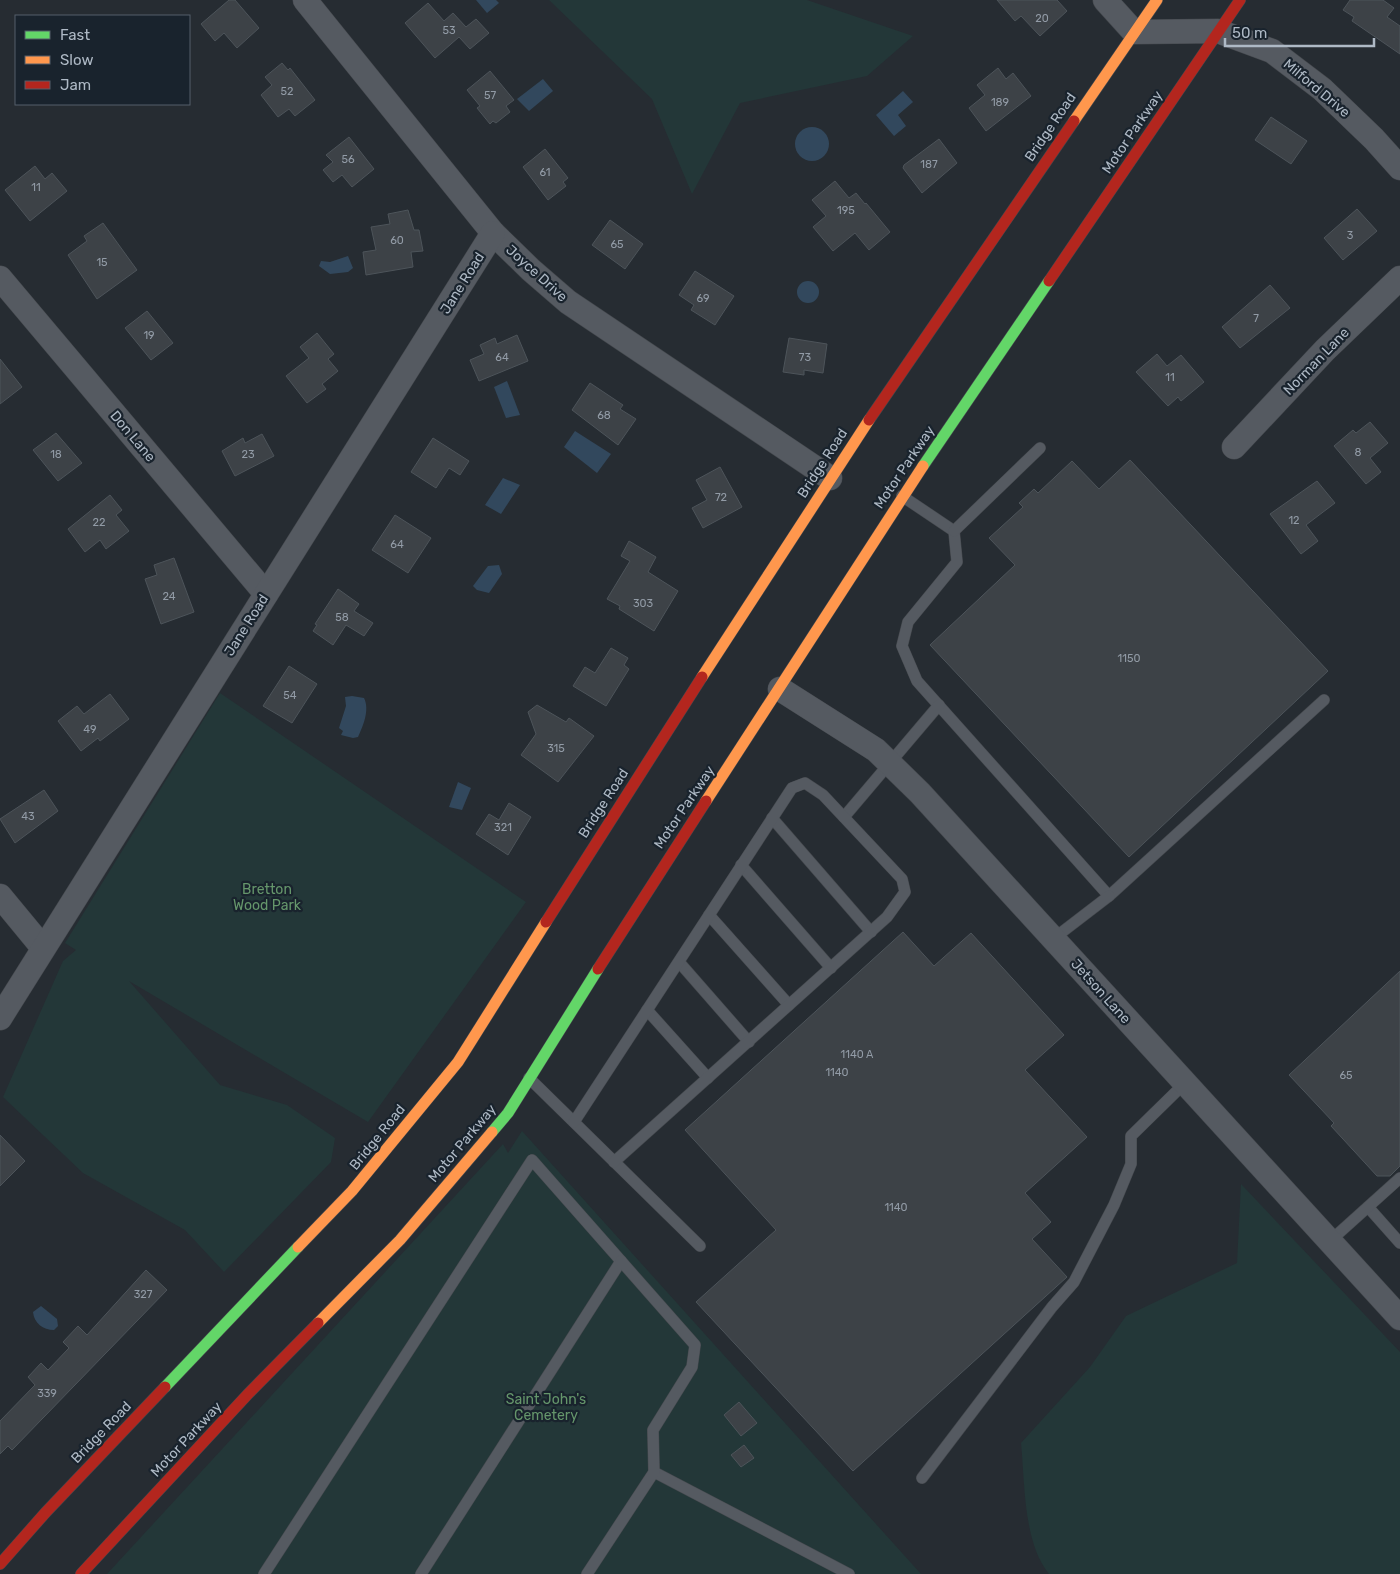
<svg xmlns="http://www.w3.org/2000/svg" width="1400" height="1574" viewBox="0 0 1400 1574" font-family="Rubik,sans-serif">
<rect width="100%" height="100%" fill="#262c32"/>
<g fill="#233738">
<polygon points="549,0 807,0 913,36 867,76 740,103 692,194 652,99"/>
<polygon points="220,693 526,902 368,1122 129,981 220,1085 287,1105 335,1138 331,1162 224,1272 185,1230 83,1173 3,1097 63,961 76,950 65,943"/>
<polygon points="522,1131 921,1574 107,1574 503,1144 508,1153"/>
<path d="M1241,1184L1400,1352V1574H1049C1023,1542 1025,1483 1021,1443L1090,1367L1126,1316L1237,1263Z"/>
</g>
<g fill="#32485d">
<polygon points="476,0 496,0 499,3 487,13"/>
<polygon points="543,79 553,91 529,111 517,99"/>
<polygon points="903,91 913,102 898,115 906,126 894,136 876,115"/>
<circle cx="812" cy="144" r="17"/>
<polygon points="348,256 353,268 348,272 330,274 319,266 321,261 330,262"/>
<circle cx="808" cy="292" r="11"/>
<polygon points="507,381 520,415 506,418 494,387"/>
<polygon points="575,431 611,454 597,473 564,447"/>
<polygon points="503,478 520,485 501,514 485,505"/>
<polygon points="499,565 502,574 489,593 477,590 473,586 488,566"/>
<path d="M352,696L364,698C370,710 363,726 358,737L353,738L341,735L343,731L339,728L346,706L345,697Z"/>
<polygon points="458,782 471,788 462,810 449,807"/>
<path d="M41,1306L57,1319L58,1326L54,1330C43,1330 34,1323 33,1312Z"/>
</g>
<g fill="#3d4247" stroke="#4d545a">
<polygon points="229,0 235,0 259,28 237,48 224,33 215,41 201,24"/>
<polygon points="997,0 1057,0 1067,11 1040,36 1021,16 1015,21"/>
<polygon points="1350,0 1383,0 1394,8 1387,17 1400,26 1400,54 1352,21 1354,17 1343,10"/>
<polygon points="428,3 444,21 453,13 466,27 476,19 489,33 470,49 459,37 435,58 405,23"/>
<polygon points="282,63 288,70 290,68 315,100 295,116 289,109 278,117 261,95 272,85 265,77"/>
<polygon points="998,68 1006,79 1013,73 1031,96 986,131 969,108 985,95 977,85"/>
<polygon points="490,71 514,100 506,106 510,112 496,123 493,121 490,124 477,108 480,106 467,90"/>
<polygon points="1271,117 1307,141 1291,164 1255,140"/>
<polygon points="349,137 374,169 352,187 342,175 333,182 323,170 333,162 326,155"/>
<polygon points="939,139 957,163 922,193 903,168 904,165"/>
<polygon points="545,149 568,178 563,182 566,186 548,200 523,167"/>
<polygon points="35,166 45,179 52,173 67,191 30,221 5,190"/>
<polygon points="835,181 849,198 856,193 865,204 866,203 890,232 869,250 855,233 833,251 813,227 826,216 812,200"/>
<polygon points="1357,209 1377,231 1343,260 1324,238"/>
<polygon points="408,210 414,230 419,230 423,251 411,252 413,267 366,275 363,252 376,250 371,227 390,224 388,214"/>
<polygon points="610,220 643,244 625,269 592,245"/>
<polygon points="103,223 137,270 97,299 68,255 87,241 84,236"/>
<polygon points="695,271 734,296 715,325 691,310 694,305 679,295"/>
<polygon points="1270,285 1290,308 1240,348 1222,327"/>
<polygon points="147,311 173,343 151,360 125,328"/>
<polygon points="317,333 334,354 328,359 338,371 322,384 326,389 307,403 286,376 309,358 300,347"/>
<polygon points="517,335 528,361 479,381 470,360 484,354 480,345 495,338 497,344"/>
<polygon points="789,338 827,344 823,373 804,370 804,375 783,372"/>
<polygon points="1157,354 1167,366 1181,355 1204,382 1181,401 1178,397 1168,406 1136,372"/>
<polygon points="0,359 22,387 0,404"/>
<polygon points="590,383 623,405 620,409 636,419 618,445 572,410"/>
<polygon points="1370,422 1388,443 1370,458 1381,472 1366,484 1334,446 1353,430 1356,433"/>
<polygon points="56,433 82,463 58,481 33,450"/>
<polygon points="262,434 274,456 235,476 222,451 243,438 245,443"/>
<polygon points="433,438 469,461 460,475 449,468 436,488 411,472"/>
<polygon points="1130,460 1328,671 1129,857 930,645 1015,565 989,538 1023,507 1019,503 1034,489 1038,493 1072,461 1099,489"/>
<polygon points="720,467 742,507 703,528 692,508 707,500 696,480"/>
<polygon points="1317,481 1335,503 1306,525 1318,541 1301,554 1270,514"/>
<polygon points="110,495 122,510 116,515 129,531 106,549 100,540 85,552 68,529"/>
<polygon points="395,515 431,538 408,573 372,550"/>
<polygon points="629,541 656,557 648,572 678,591 654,631 619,609 620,606 607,599 630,561 621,556"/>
<polygon points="174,558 194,612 161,624 145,579 157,575 154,565"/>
<polygon points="338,589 359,604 354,611 373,623 364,636 346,625 333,645 313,631 317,625 315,624"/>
<polygon points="611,648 628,658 624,665 629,669 606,706 573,686 585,667 595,673"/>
<polygon points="289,666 317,684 292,723 263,706"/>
<polygon points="110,694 129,719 100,741 98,738 81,751 58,721 77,706 84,714"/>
<polygon points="537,705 566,722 569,718 594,736 558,782 521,755 536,734 528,712"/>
<polygon points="44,790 58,811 15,843 0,819"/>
<polygon points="509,803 531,817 508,855 476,834 489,814 499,820"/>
<polygon points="903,932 934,966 971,933 1064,1035 1025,1070 1087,1137 1025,1193 1051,1222 1032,1239 1067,1277 853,1471 696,1302 776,1230 685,1130"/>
<polygon points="1400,971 1400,1166 1390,1176 1377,1176 1331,1126 1334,1123 1289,1075"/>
<polygon points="0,1135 25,1161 0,1186"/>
<polygon points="146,1270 167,1290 12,1450 8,1446 0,1454 0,1421 35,1385 28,1377 41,1363 48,1370 69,1348 63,1342 78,1326 87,1335"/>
<polygon points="739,1402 757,1423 741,1436 724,1415"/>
<polygon points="744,1445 754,1458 741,1467 731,1455"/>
</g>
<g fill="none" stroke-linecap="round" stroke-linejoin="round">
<g stroke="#44484d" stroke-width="12">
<g id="lane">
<polyline points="902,496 954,531"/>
<polyline points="954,531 957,562 908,622 902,646 917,681 1109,896 1324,700"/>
<polyline points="954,531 1040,448"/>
<polyline points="844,817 939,705"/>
<polyline points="772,818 871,932"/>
<polyline points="741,865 831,968"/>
<polyline points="709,915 789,1005"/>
<polyline points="1053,939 1109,896"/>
<polyline points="679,962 749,1042"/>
<polyline points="647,1010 708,1078"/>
<polyline points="529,1078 700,1246"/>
<polyline points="574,1122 792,788 805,783 823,795 902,879 905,892 887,917 614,1162"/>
<polyline points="1368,1207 1400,1243"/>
<polyline points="1330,1241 1400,1178"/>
<polyline points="654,1472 849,1574"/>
<polyline points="922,1478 1052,1307 1074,1282 1114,1205 1131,1164 1131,1136 1185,1083"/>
<polyline points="264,1574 532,1160 621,1261 421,1574"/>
<polyline points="587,1574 654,1472 653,1430 692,1367 695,1345 621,1261"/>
</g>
</g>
<g stroke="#44484d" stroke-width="25">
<g id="street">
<polyline points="305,0 493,233 531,270 568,302 830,478"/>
<polyline points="1105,0 1134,32 1218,31 1272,51 1322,89 1374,139 1400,168"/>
<polyline points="0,278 266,594"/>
<polyline points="1234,447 1325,350 1400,278"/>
<polyline points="780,689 876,750 920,793 1400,1318"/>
<polyline points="0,896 43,948"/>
<polyline points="0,1018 493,233"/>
</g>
</g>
<g stroke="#44484d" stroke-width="12">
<g id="fast">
<polyline points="923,466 1049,281"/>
<polyline points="492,1132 508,1113 598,969"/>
<polyline points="165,1387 298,1247"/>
</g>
</g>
<g stroke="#44484d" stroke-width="12">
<g id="slow">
<polyline points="1074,121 1157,0"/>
<polyline points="702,677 869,420"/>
<polyline points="706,801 923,466"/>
<polyline points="298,1247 352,1191 458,1062 546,922"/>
<polyline points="318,1323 400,1240 492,1132"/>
</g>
</g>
<g stroke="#44484d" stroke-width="12">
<g id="jam">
<polyline points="1049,281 1240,0"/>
<polyline points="869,420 1074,121"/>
<polyline points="546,922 702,677"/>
<polyline points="598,969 706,801"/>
<polyline points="0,1564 46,1512 165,1387"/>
<polyline points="81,1574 248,1394 318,1323"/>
</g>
</g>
<use href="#lane" stroke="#555a61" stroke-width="11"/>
<use href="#street" stroke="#555a61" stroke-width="24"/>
<use href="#fast" stroke="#63d668" stroke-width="11"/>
<use href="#slow" stroke="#ff974d" stroke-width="11"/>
<use href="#jam" stroke="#b3261e" stroke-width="11"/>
</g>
<g text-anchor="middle" stroke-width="4.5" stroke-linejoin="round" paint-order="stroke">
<g font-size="11" fill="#929ba6">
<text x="1042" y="22">20</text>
<text x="449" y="34">53</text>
<text x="287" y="95">52</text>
<text x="490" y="99">57</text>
<text x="1000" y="106">189</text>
<text x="348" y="163">56</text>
<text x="929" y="168">187</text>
<text x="545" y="176">61</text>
<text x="36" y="191">11</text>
<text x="846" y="214">195</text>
<text x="1350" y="239">3</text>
<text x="397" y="244">60</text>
<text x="617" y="248">65</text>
<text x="102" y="266">15</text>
<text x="703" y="302">69</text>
<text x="1256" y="322">7</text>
<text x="149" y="339">19</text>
<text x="502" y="361">64</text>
<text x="805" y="361">73</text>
<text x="1170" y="381">11</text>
<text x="604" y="419">68</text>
<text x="1358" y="456">8</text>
<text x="56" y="458">18</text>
<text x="248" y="458">23</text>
<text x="721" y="501">72</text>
<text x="1294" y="524">12</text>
<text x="99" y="526">22</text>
<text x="397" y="548">64</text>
<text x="169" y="600">24</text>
<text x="643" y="607">303</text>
<text x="342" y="621">58</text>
<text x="1129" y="662">1150</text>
<text x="290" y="699">54</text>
<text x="90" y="733">49</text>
<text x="556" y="752">315</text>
<text x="28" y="820">43</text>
<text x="503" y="831">321</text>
<text x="857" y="1058">1140 A</text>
<text x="837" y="1076">1140</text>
<text x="1346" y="1079">65</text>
<text x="896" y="1211">1140</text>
<text x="143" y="1298">327</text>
<text x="47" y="1397">339</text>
</g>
<g font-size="14" fill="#aeb9c5" stroke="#19232d">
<text transform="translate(1317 88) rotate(40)" y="5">Milford Drive</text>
<text transform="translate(1050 127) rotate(-56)" y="5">Bridge Road</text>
<text transform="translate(1132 132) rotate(-56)" y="5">Motor Parkway</text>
<text transform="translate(537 273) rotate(42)" y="5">Joyce Drive</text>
<text transform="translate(462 283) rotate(-58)" y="5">Jane Road</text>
<text transform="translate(1316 361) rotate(-46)" y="5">Norman Lane</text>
<text transform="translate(133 436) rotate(50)" y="5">Don Lane</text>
<text transform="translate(822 463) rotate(-57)" y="5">Bridge Road</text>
<text transform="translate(904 467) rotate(-56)" y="5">Motor Parkway</text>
<text transform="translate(246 625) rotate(-58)" y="5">Jane Road</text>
<text transform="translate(603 803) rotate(-57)" y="5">Bridge Road</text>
<text transform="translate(684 807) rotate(-56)" y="5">Motor Parkway</text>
<text transform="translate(1101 991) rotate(48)" y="5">Jetson Lane</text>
<text transform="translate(377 1137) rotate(-51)" y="5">Bridge Road</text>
<text transform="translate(462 1143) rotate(-50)" y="5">Motor Parkway</text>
<text transform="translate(101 1432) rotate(-46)" y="5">Bridge Road</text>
<text transform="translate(186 1439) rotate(-47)" y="5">Motor Parkway</text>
</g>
<g font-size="14" fill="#65966b" stroke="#19232d">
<text x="267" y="894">Bretton<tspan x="267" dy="16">Wood Park</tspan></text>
<text x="546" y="1404">Saint John's<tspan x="546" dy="16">Cemetery</tspan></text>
</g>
</g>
<rect x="15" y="15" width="175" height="90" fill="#19232d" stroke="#555f6a"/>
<rect x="25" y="31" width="25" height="8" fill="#63d668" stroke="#555f6a"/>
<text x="60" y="40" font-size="15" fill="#aeb9c5">Fast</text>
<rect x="25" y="56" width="25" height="8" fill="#ff974d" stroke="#555f6a"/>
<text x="60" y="65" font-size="15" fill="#aeb9c5">Slow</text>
<rect x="25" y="81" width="25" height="8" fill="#b3261e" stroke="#555f6a"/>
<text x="60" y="90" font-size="15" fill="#aeb9c5">Jam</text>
<path d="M1225 38v8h149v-8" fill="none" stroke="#aeb9c5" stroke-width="2.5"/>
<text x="1232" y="38" font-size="15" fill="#aeb9c5" stroke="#19232d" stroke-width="4" paint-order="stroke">50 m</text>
</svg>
